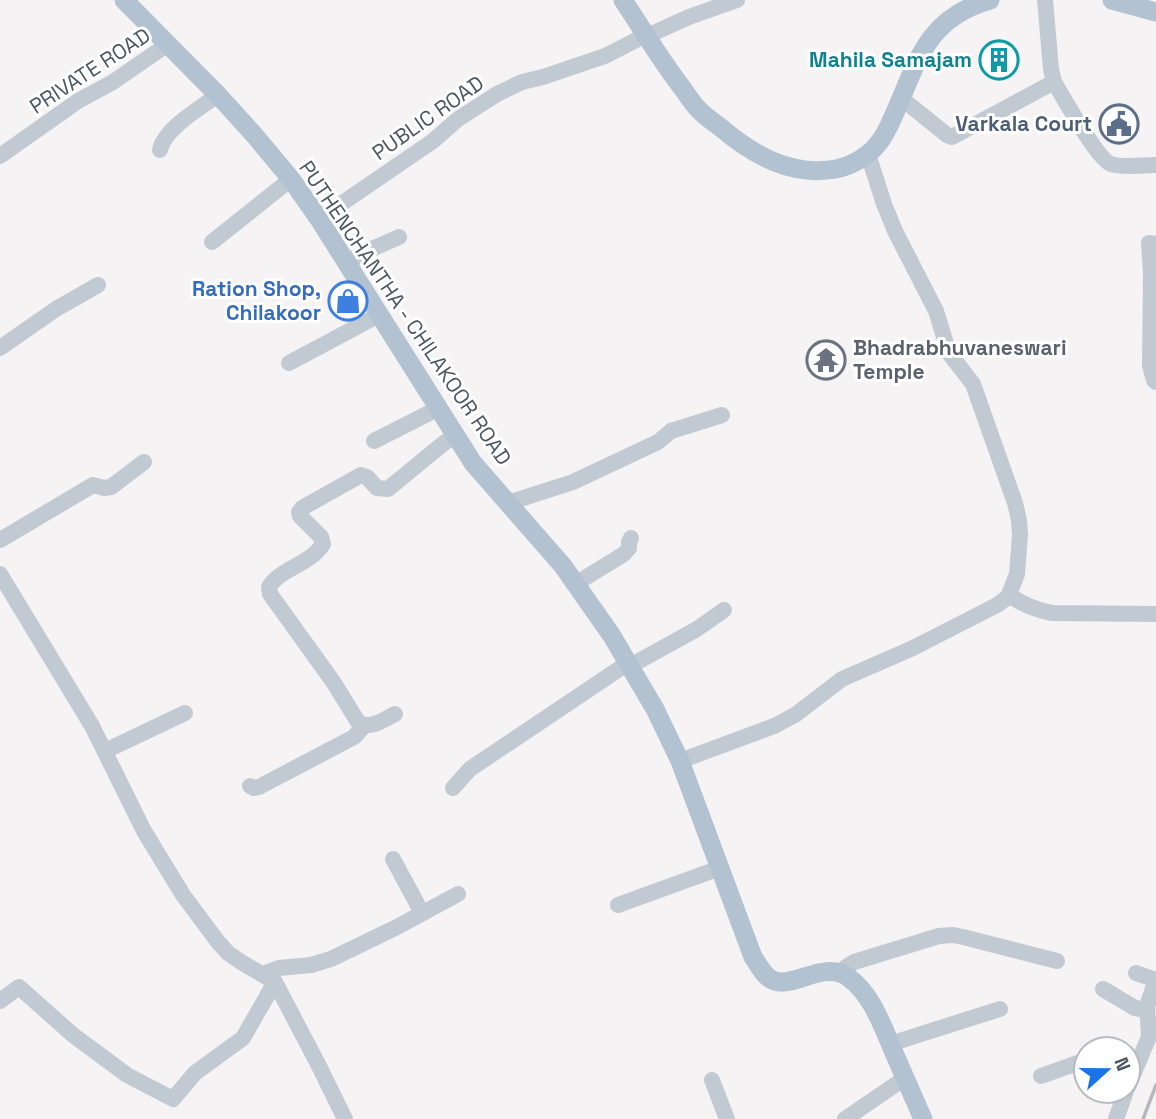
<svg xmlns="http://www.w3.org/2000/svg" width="1156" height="1119" viewBox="0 0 1156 1119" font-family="'Space Grotesk',sans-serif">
<rect width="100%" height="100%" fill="#f5f3f3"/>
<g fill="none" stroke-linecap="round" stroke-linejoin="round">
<g stroke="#c1cad2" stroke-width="16">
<path d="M1045,0L1051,69L1054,82C1064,98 1097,159 1111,164C1122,168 1144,165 1156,165"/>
<polyline points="647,36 689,17 737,0"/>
<polyline points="901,98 947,135 952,137 1054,82"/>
<path d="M160,150C164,129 200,108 218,95"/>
<polyline points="0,156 78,101 113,82 168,44"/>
<polyline points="319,219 433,141 458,119 497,94 522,82 543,77 605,56 646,35"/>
<polyline points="212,242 291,179"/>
<polyline points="1156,244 1149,243 1151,273 1150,366 1154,380 1156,382"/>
<polyline points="346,263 365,252 399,237"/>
<polyline points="0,348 56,309 98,285"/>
<polyline points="289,363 379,315"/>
<polyline points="374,441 439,408"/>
<polyline points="508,503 573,482 658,442 671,431 722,415"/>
<polyline points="0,540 93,485 104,488 111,487 144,462"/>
<polyline points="0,574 92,726 144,831 183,895 218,942 228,953 241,962 275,982 319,1066 345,1119"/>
<polyline points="575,584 624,554 629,548 629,542 631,538"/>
<path d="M1009,595C1023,605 1035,610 1052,613L1156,614"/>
<polyline points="630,666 697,629 724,610"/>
<path d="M395,714C383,720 370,730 358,722L334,683L270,594L269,587C279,569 310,565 323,544L321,537L300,516L299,512L302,508L361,475L367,477L377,488L388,489L444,443L456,435"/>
<polyline points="105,751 185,713"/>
<polyline points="680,761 774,726 795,715 842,679 913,648 997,605 1008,597 1017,574 1020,535 1019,520 1015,503 973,384 949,353 936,311 895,231 884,204 868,154"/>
<polyline points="250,786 254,788 259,787 354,737 364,726"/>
<polyline points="453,788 470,769 628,663"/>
<polyline points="393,859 422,913"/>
<polyline points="618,905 720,868"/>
<polyline points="841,973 845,968 854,962 939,936 953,935 963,937 1057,961"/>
<polyline points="1136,973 1153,979 1155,983 1147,1006 1149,1035"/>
<polyline points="263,974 279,968 311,965 331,959 397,927 458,894"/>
<polyline points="1103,989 1135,1008 1147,1010"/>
<polyline points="0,1001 19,987 73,1035 127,1075 173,1099 195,1073 243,1038 275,982"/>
<polyline points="890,1044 1000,1009"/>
<polyline points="1041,1076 1086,1060"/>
<polyline points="712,1080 727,1119"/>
<polyline points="1128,1087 1153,1027"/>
<polyline points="845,1119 905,1078"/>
<polyline points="1116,1119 1126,1091"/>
</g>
<g stroke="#b3c2d1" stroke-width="19">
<path d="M124,0L218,95L256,137L291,179L319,219L473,463L563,566L612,636L655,709L680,761L753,957C759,965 764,978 775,981C794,988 825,960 848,977C873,995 883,1028 895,1055C904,1076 914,1098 923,1119"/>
<path d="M623,0C643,30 661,61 683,89C688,96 693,104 699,110C705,116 713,122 720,127C753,155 791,177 836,169C851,166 867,157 877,145C887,134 891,121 897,108C919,56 930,17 990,0"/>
<polyline points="1112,0 1156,12"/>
</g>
<polyline stroke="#b5b8bd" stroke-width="3.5" points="1143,1119 1156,1085"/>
</g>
<defs>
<g id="building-ring" transform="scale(2.0125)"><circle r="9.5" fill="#fff" stroke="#0f9aa8" stroke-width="1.5"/><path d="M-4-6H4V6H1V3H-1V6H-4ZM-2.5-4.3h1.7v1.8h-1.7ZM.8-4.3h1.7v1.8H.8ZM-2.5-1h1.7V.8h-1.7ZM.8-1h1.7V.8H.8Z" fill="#0f9aa8"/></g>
<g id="civic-ring" transform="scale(2.0125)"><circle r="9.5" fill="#fff" stroke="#5c6f8a" stroke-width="1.5"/><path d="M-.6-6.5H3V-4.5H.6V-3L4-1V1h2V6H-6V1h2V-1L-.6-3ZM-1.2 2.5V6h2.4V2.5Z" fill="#5c6f8a"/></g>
<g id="shop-ring" transform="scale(2.0125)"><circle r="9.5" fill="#fff" stroke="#3f7fe0" stroke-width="1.5"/><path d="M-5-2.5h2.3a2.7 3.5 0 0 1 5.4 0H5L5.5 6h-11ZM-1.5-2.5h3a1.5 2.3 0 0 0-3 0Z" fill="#3f7fe0"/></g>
<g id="temple-ring" transform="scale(2.0125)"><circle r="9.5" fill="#fff" stroke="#6b7280" stroke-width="1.5"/><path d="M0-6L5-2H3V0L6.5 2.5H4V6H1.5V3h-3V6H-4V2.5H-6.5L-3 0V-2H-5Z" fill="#6b7280"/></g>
</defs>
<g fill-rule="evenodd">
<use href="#building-ring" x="999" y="60"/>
<use href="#civic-ring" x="1119" y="124"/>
<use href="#shop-ring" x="348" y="301"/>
<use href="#temple-ring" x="826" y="360"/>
</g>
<g text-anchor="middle" stroke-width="6" stroke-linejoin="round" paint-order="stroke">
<g font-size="21" font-weight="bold" fill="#0d838f" stroke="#fff" text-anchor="end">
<text x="972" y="67">Mahila Samajam</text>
</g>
<g font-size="21" fill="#4a5661" stroke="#fff">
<text transform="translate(90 71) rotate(-33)" y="7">PRIVATE ROAD</text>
<text transform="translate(428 118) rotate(-35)" y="7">PUBLIC ROAD</text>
<text transform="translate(405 313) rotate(56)" y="7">PUTHENCHANTHA - CHILAKOOR ROAD</text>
</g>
<g font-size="21" font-weight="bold" fill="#4e5e75" stroke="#fff" text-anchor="end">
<text x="1092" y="131">Varkala Court</text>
</g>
<g font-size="21" font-weight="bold" fill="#366cbe" stroke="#fff" text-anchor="end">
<text x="321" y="296">Ration Shop,<tspan x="321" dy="24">Chilakoor</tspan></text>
</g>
<g font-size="21" font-weight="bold" fill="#5b616d" stroke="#fff" text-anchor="start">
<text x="853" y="355">Bhadrabhuvaneswari<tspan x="853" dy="24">Temple</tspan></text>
</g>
</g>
<g transform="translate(1107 1070) rotate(69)"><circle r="33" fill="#ffffff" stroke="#b7bbc0" stroke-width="2"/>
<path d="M0-5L12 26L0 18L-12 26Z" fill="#1a73e8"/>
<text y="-10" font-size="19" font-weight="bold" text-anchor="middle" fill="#4a5661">N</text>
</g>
</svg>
